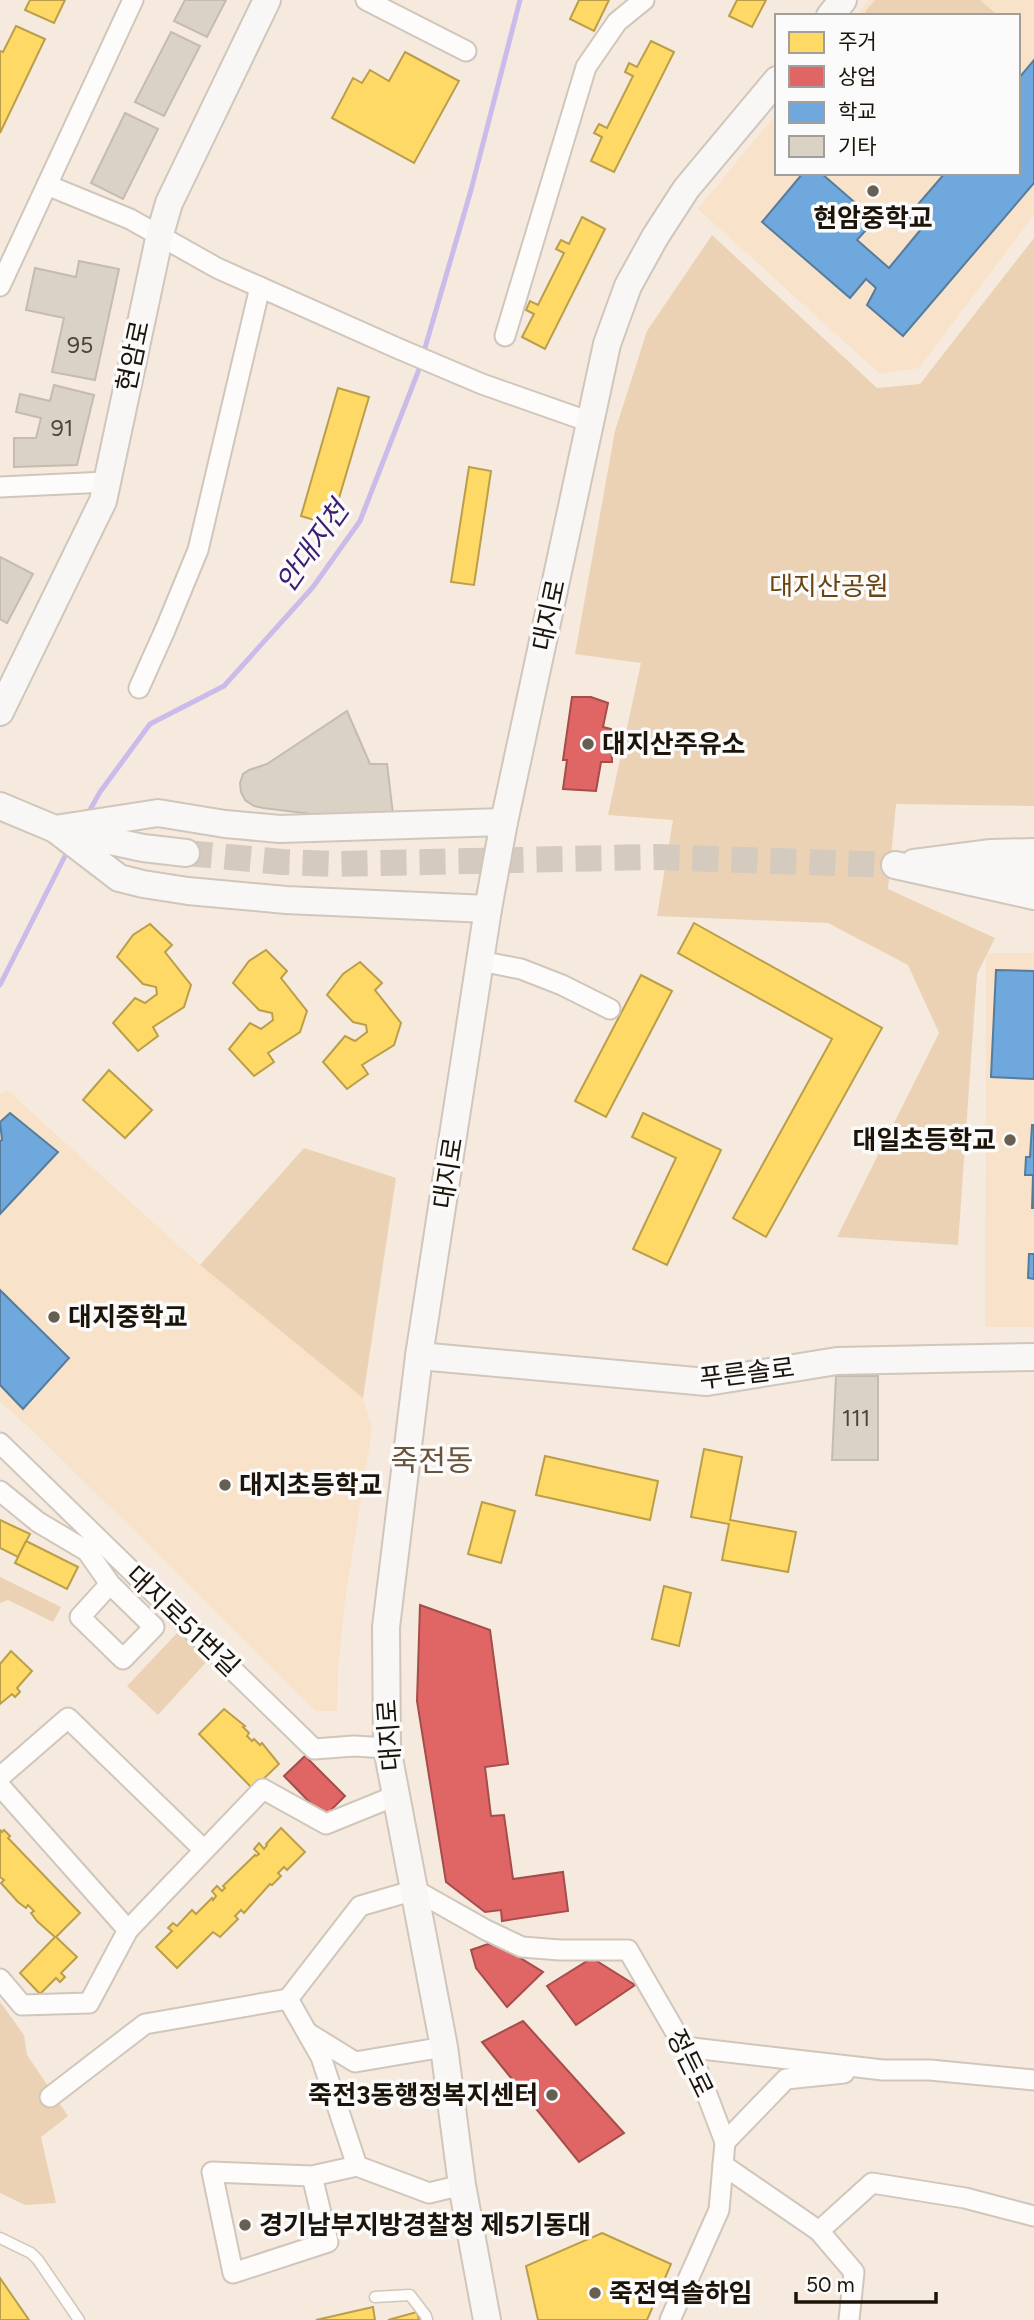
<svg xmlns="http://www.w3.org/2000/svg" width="1034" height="2320" viewBox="0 0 1034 2320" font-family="Figtree,'Noto Sans KR',sans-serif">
<rect width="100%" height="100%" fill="#f5eadd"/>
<g fill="#f8e2c9">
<polygon points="869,0 1034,0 1034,215 919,368 880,374 698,209 777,113 777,173 1018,173 1018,16 856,16"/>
<polygon points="986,953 1034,953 1034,1327 985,1327"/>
<polygon points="7,1090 200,1265 363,1398 372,1429 345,1600 338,1669 337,1711 316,1711 31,1429 0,1402 0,1094"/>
</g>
<g fill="#ebd2b5">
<polygon points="875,0 980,0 995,13 993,16 862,16"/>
<polygon points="712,235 877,388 920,384 1034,238 1034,806 896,804 888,889 995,938 977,974 958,1245 837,1237 939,1033 908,965 828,923 657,916 673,820 608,815 641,663 575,654 615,431 647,331"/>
<polygon points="304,1148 396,1178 363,1398 200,1265"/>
<polygon points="0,1577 61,1607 53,1622 8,1600 0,1603"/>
<polygon points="179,1631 209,1659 158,1715 127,1686"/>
<polygon points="0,2002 24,2035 27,2055 68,2116 41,2137 56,2203 25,2205 0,2193"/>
</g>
<g fill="#ffd966" stroke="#bb9e4a" stroke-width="2">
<polygon points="30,0 65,0 54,23 25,10"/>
<polygon points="579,0 609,0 594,31 570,19"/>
<polygon points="737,0 766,0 752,27 729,16"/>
<polygon points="16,26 45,39 0,133 0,51 3,52"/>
<polygon points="651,41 674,52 614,172 591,161 602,137 594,133 599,124 607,128 633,76 625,72 629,63 637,67"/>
<polygon points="405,52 459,81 414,163 332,118 353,78 362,83 370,70 389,81"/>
<polygon points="582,217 605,229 545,349 522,337 534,314 526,310 530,301 538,305 564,253 556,249 561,240 569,244"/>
<polygon points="338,388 369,397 331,525 301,516"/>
<polygon points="469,467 491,471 474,585 451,582"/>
<polygon points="694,923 882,1028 766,1237 733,1218 832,1039 678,953"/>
<polygon points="150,924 172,945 165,952 191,985 184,1007 153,1027 158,1036 138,1051 113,1023 135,998 145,1003 157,994 156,987 143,984 117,957 133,935"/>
<polygon points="266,950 287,971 281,978 307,1011 300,1032 268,1053 274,1062 254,1076 229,1049 250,1023 261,1029 273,1020 272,1013 259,1010 233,983 249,961"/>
<polygon points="360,962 382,983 375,990 401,1023 394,1045 362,1065 368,1074 347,1089 323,1062 345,1036 355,1041 367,1032 366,1025 353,1022 327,995 343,974"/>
<polygon points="641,975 672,991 606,1117 575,1101"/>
<polygon points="109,1070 152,1110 125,1138 83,1100"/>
<polygon points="643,1113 721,1150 667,1265 633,1249 676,1158 632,1137"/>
<polygon points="704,1449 742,1457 730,1520 796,1532 788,1572 722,1560 729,1524 691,1517"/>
<polygon points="545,1456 658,1481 650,1520 536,1495"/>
<polygon points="482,1502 515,1511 501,1563 468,1554"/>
<polygon points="0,1520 30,1534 18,1557 0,1548"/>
<polygon points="26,1541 78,1567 67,1589 15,1563"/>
<polygon points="664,1586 691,1593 679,1646 652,1639"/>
<polygon points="11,1651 32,1671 17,1688 20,1692 15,1697 12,1694 0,1704 0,1664"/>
<polygon points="224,1709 245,1726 243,1727 249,1733 247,1736 252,1741 254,1739 260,1745 262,1743 279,1764 253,1789 199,1734"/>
<polygon points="281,1828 305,1852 287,1870 284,1867 278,1873 281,1876 272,1885 270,1884 244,1913 241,1910 235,1916 238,1919 220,1937 213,1932 177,1968 156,1947 172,1931 168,1928 173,1923 177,1926 192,1910 196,1914 212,1898 213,1900 216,1896 212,1891 217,1886 222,1891 225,1888 223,1886 255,1855 256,1856 259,1854 254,1849 259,1843 264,1849 267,1845 266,1844"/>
<polygon points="0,1830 2,1832 4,1830 10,1836 8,1838 80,1913 56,1937 77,1957 61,1973 65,1977 60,1982 56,1978 40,1994 20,1973 55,1937 37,1921 31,1913 34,1911 28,1905 26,1908 18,1902 1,1883 4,1880 0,1877"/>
<polygon points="602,2233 671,2264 647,2320 538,2320 526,2266"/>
<polygon points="0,2278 29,2320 0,2320"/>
<polygon points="373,2307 375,2320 316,2320"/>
<polygon points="417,2312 419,2320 388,2320"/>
</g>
<g fill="#e06666" stroke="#a54d4a" stroke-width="2">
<polygon points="572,697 591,697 608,703 603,727 611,729 612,762 601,762 596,791 563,789 567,760 563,760"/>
<polygon points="420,1605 490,1630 508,1764 485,1767 491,1816 504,1815 513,1879 563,1872 568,1911 502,1921 501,1910 485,1912 446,1882 417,1701"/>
<polygon points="305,1756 345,1796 324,1817 284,1776"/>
<polygon points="488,1944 504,1948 543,1972 507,2007 476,1968 471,1950"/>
<polygon points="592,1958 635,1985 576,2025 547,1986"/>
<polygon points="523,2021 624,2133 579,2162 482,2042"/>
</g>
<g fill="#6fa8dc" stroke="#567c9d" stroke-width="2">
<polygon points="1034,60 1034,183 903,336 867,305 876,288 866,279 850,298 762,222 803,173 821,173 875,220 857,240 889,268 922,228 908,216 945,173 1018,173 1018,79"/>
<polygon points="996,970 1034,971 1034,1079 991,1077"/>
<polygon points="10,1113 58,1152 0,1214 0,1141 2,1140 0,1122"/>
<polygon points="1032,1125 1034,1125 1034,1208 1032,1208 1033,1175 1025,1175 1026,1157 1030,1157"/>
<polygon points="1029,1254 1034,1254 1034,1279 1028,1278"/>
<polygon points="0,1290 69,1358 23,1409 0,1385"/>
</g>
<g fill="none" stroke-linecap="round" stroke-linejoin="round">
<g stroke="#cabbea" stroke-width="5">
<polyline points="86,817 100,792 150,724 224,686 313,587 360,521 418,372 471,190 520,0"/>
<polyline points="0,985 68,850"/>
</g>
</g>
<g fill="#dbd2c6" stroke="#c5bbb0" stroke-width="2">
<polygon points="185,0 226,0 207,37 174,21"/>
<polygon points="171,32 200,46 164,116 135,102"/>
<polygon points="125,113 158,129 123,199 91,183"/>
<polygon points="79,261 119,269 95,380 52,372 64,318 26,310 35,268 76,277"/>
<polygon points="54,385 94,395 77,465 14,467 14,438 36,438 41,418 16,412 20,394 50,401"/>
<polygon points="0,557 33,574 7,623 0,619"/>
<polygon points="347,711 370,764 387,764 393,814 328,816 263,808 254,806 245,800 241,792 240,783 243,774 249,770 267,764"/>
<polygon points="836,1376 878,1376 878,1460 832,1460"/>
</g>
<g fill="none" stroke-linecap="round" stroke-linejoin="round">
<polyline stroke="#d4cabd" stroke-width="26" stroke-dasharray="26 13" stroke-linecap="butt" points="186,853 282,862 336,864 654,857 895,865"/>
<g stroke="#d0c6bb" stroke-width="13">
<g id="lane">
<polyline points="0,2238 31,2253 38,2260 79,2320"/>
<polyline points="375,2297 410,2295 426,2316 427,2320"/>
</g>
</g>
<g stroke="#d0c6bb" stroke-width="23">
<g id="street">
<polyline points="366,0 466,51"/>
<polyline points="47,185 130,219 217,268 397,348 482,384 590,422"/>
<polyline points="0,286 133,0"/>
<polyline points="505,336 586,67 617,22 644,0"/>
<polyline points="0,487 106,482"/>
<polyline points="139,688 165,630 198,550 260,287"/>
<polyline points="480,961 521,969 562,985 610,1009"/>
<polyline points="0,1443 314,1749 354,1746 387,1748"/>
<polyline points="0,1491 38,1522 87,1551 110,1584 154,1627 123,1659 80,1617 110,1584"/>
<polyline points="0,1777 68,1718 204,1850"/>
<polyline points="0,1786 128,1930 263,1789 326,1824 395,1796"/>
<polyline points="0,1979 22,2005 89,2003 128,1930"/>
<polyline points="308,2033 355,2062 444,2047"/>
<polyline points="684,2047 883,2070 930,2070 1034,2080"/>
<polyline points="50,2097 145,2024 288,1999"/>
<polyline points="725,2142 786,2079 844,2073"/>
<polyline points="723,2165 819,2231 872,2183 965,2198 1034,2216"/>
<polyline points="312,2176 328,2242 233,2273 212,2172 312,2176 357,2166"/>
<polyline points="462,2185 429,2193 357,2166 321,2057 288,1999 360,1906 415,1890 486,1930 522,1947 560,1950 628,1950 698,2071 725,2142 719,2210 670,2320"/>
<polyline points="819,2231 854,2272 849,2320"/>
</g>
</g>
<g stroke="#d0c6bb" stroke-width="30">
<g id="secondary">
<polyline points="830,16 843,0"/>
<polyline points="0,712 103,501 160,234 169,203 267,0"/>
<polyline points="0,806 55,829 143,848 186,853"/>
<polyline points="55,829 158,813 225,824 280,829 504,822"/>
<polyline points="55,829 119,878 143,884 188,891 286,900 488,909"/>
<polyline points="914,863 991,853 1034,852"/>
<polyline points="895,865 1034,896"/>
<polyline points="977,872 1034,874"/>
<polyline points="419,1356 707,1382 837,1361 1034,1357"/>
<polyline points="487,2320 462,2185 444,2047 387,1748 386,1627 419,1356 488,909 504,822 607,344 628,286 655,237 686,189 777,80"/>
</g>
</g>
<use href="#lane" stroke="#fefcfa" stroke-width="10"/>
<use href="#street" stroke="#fefcfa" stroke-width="19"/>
<use href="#secondary" stroke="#f8f7f6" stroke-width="26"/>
</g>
<g fill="#685f53" stroke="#fbfbfb" stroke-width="2.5">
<circle cx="873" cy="191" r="7"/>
<circle cx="588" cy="744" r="7"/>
<circle cx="1010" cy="1140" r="7"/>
<circle cx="54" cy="1317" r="7"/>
<circle cx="225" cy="1485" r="7"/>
<circle cx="552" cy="2095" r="7"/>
<circle cx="245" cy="2225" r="7"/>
<circle cx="595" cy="2293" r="7"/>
</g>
<g text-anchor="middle" stroke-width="7" stroke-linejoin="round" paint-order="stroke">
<g font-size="23" fill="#4d4439">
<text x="80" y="353">95</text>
<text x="62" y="436">91</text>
<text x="856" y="1426">111</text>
</g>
<g font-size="26" font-weight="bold" fill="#1c1409" stroke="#fbfbfb" text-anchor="start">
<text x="873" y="227" text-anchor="middle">현암중학교</text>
<text x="602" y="753">대지산주유소</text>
<text x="996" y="1149" text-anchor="end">대일초등학교</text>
<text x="68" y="1326">대지중학교</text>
<text x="239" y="1494">대지초등학교</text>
<text x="538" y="2104" text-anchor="end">죽전3동행정복지센터</text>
<text x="259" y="2234">경기남부지방경찰청 제5기동대</text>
<text x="609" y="2302">죽전역솔하임</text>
</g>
<g font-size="26" fill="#1c1409" stroke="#fbfbfb">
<text transform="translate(133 356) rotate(-78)" y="9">현암로</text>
<text transform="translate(549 615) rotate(-78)" y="9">대지로</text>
<text transform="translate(448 1173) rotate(-81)" y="9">대지로</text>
<text transform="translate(747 1373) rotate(-7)" y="9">푸른솔로</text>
<text transform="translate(183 1621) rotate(44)" y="9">대지로51번길</text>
<text transform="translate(389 1735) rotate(-94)" y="9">대지로</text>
<text transform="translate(690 2063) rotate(64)" y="9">정든로</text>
</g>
<g font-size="26" fill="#674410" stroke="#fbfbfb">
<text x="829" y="595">대지산공원</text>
</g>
<g font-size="28" font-style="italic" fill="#3b1d71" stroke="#fbfbfb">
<text transform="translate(312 546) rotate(-55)" y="10">안대지천</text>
</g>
<g font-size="30" fill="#69543a" stroke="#fbfbfb">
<text x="432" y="1471">죽전동</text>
</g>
</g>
<rect x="775" y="14" width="245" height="161" fill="#fbfbfb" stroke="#a29f9a" stroke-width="2"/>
<rect x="789" y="32" width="35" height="21" fill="#ffd966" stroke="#a29f9a" stroke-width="2"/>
<text x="838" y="49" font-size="21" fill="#1c1409">주거</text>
<rect x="789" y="66" width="35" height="21" fill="#e06666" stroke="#a29f9a" stroke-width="2"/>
<text x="838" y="84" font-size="21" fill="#1c1409">상업</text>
<rect x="789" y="102" width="35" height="21" fill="#6fa8dc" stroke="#a29f9a" stroke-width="2"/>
<text x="838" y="119" font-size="21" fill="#1c1409">학교</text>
<rect x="789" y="136" width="35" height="21" fill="#dbd2c6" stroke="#a29f9a" stroke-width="2"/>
<text x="838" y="154" font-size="21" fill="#1c1409">기타</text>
<path d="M796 2292v10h140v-10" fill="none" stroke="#1c1409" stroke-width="3.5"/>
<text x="806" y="2292" font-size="21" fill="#1c1409" stroke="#fbfbfb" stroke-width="5" paint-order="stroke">50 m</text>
</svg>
